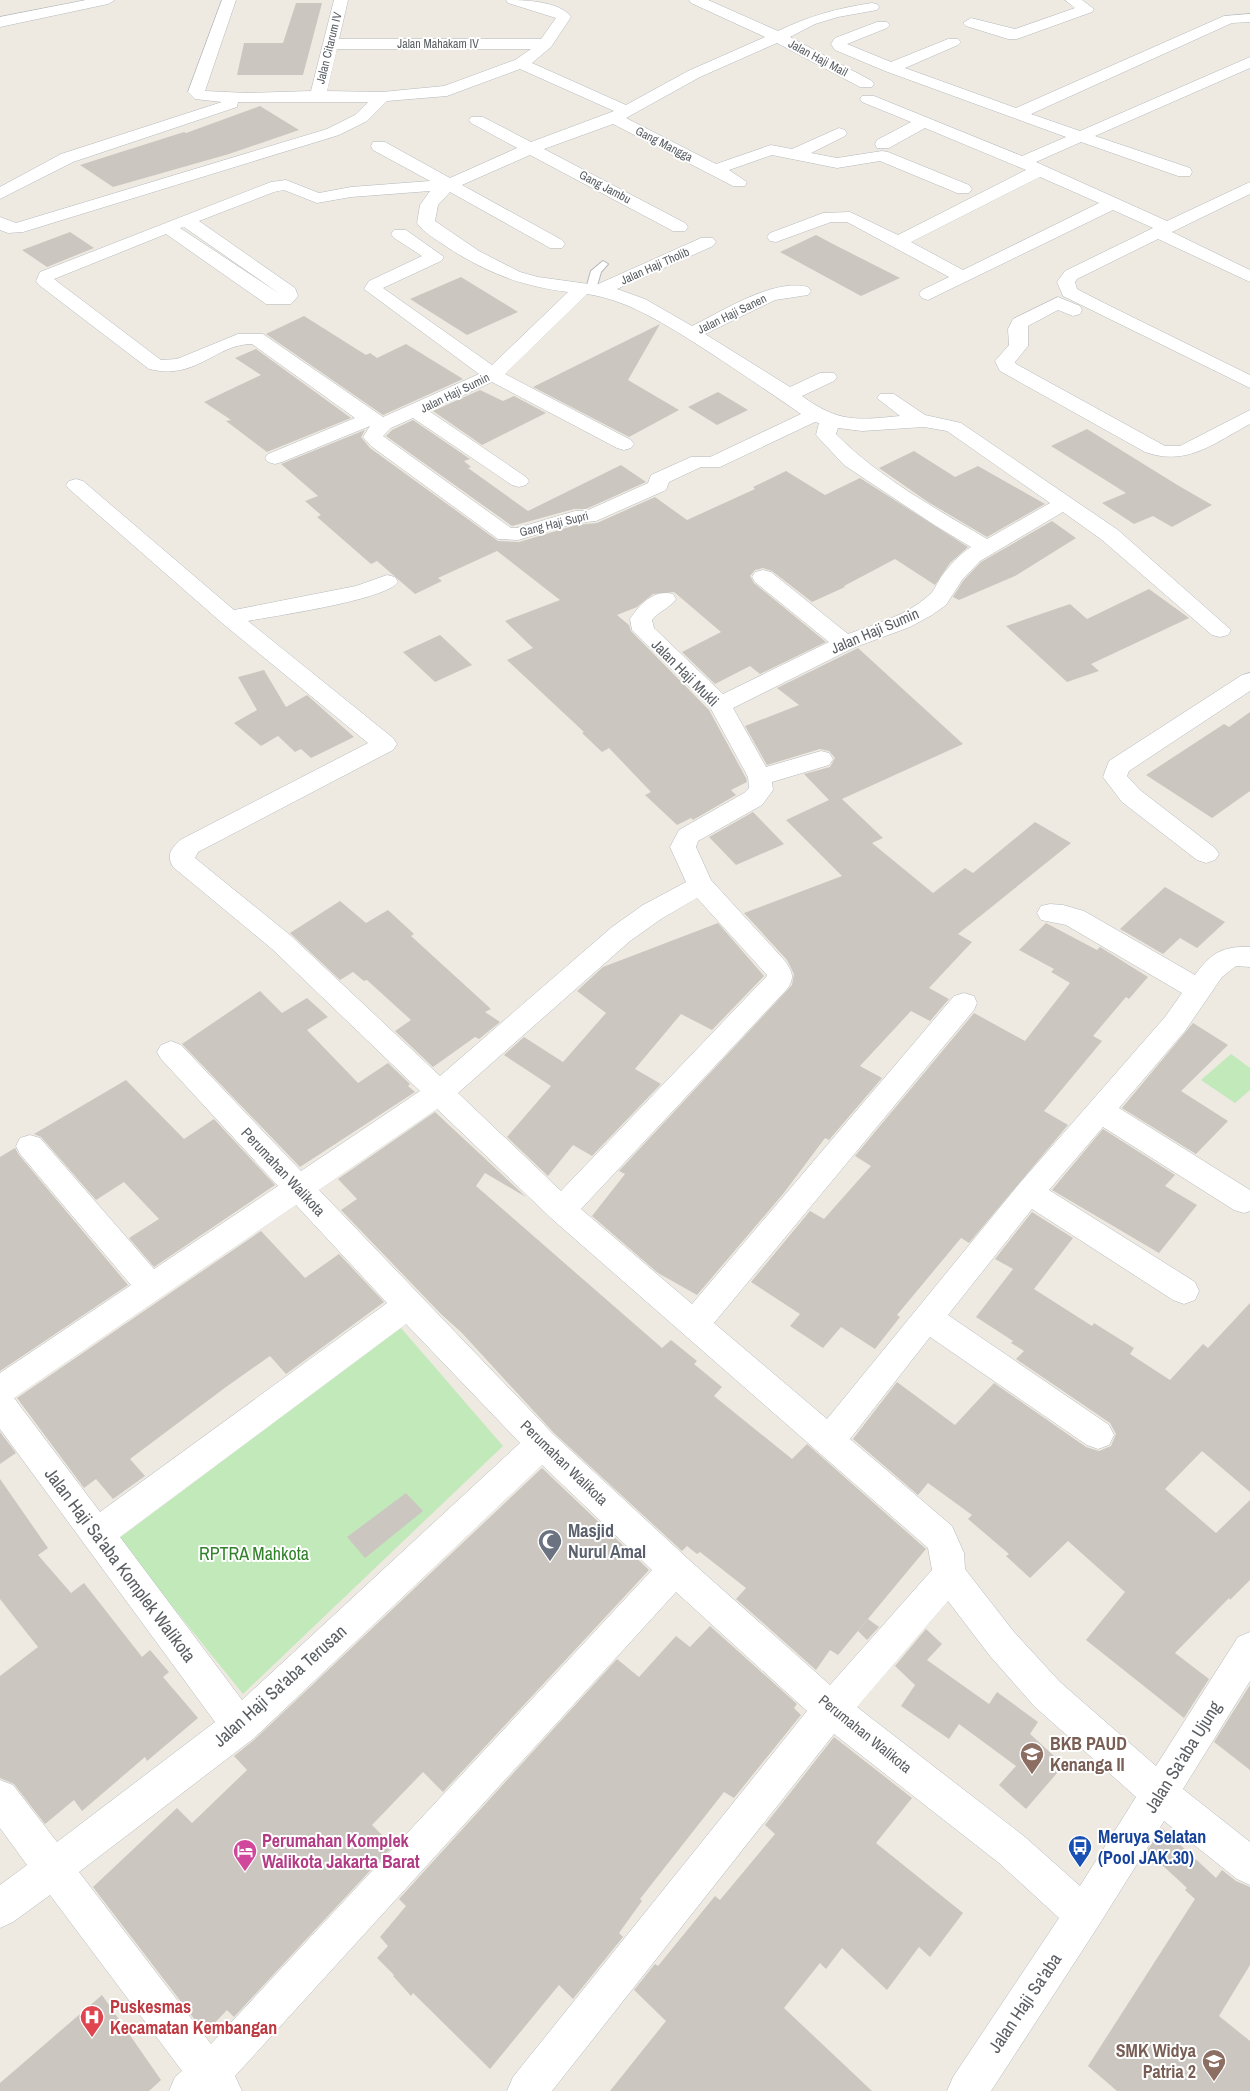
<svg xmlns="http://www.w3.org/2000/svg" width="1250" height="2091" viewBox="0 0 1250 2091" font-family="'Archivo Narrow',sans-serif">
<rect width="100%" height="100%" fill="#eeeae1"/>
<g fill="#c1e9ba">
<polygon points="1231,1054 1250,1068 1250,1090 1235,1103 1201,1080"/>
<polygon points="401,1328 503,1446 243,1694 118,1539"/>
</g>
<g fill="#cbc7c0">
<polygon points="296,3 322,3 303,75 237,75 244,43 283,43"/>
<polygon points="260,106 299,130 229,154 113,187 80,165 184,132 186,133"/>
<polygon points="70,232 94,248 47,267 22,250"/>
<polygon points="816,235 833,244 900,278 861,296 780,252"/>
<polygon points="461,277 518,312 467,335 410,299"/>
<polygon points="304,316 366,355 370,353 377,358 406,344 463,379 383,415 266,334"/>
<polygon points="660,324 628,380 679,410 629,437 533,387"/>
<polygon points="256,349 351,418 267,452 226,421 231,420 204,402 261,375 235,358"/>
<polygon points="480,390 503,401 514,396 546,413 482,445 433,411"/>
<polygon points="718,392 748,410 717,425 688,407"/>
<polygon points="413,420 470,459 464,461 471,467 468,468 528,511 621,465 646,482 586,509 574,509 512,526 386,436 392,430"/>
<polygon points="1087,429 1179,486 1212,505 1172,527 1153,516 1134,524 1102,503 1126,493 1051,446"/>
<polygon points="365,430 361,437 370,448 498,541 519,542 576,525 597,523 655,497 687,520 755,489 753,487 786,471 825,495 860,478 968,547 950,563 935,585 895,559 844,586 845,587 812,602 772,571 763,568 755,570 750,576 754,583 826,642 760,674 750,666 715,684 682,652 721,632 674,592 653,594 637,607 617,615 629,625 631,631 709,710 746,778 747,782 731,790 736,795 693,820 691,818 677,825 645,795 651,792 609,748 602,752 582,733 584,732 507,660 533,648 505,621 560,600 497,551 438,578 442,581 415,594 377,561 371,564 317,517 321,515 305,501 318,496 281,464"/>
<polygon points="914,451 955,477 978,466 1045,504 987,537 928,502 879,468"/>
<polygon points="1052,521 1076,538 1015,576 959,600 953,597 963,581 981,562"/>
<polygon points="1149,589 1189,618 1091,664 1099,671 1067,682 1006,626 1070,604 1087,619"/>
<polygon points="440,635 472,665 435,682 403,652"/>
<polygon points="858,648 963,744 842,799 883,838 872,843 933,893 965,868 973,873 1035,822 1071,843 958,934 972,942 929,988 949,999 930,1021 911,1011 860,1066 882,1078 829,1140 825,1138 783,1194 697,1295 658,1273 592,1216 625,1174 619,1171 792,985 794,974 787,960 744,913 842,876 786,820 829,800 804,774 830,767 835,758 829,751 820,749 767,765 745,726 799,705 777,688"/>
<polygon points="264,670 286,707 307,695 354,737 311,758 301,749 295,752 278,736 261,746 234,723 257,710 238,677"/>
<polygon points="1250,712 1250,791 1212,818 1146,775 1224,724 1229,727"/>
<polygon points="753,812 784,844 736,865 709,837"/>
<polygon points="1165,887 1225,922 1197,948 1180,938 1163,954 1120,929"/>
<polygon points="340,901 366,923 388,910 414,934 411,936 491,1009 485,1012 500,1022 479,1039 475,1037 433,1067 395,1031 411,1020 367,980 364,981 353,972 340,980 290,933"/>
<polygon points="718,923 764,976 712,1030 681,1014 635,1069 661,1084 592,1156 573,1145 548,1176 507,1137 551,1086 504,1055 524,1037 563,1062 606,1013 577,991 603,967"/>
<polygon points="1046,923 1097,950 1100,947 1148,977 1129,999 1126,997 1093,1036 1102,1041 1044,1111 1068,1125 969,1243 961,1238 897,1315 900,1317 875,1349 841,1327 823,1348 790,1326 800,1314 751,1282 810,1211 824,1219 871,1166 855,1156 974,1013 1025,1041 1070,983 1051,972 1054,969 1019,950"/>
<polygon points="260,991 282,1013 307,998 328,1017 307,1030 358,1083 388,1063 410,1084 408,1086 415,1092 300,1167 182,1044"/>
<polygon points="1193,1023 1228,1045 1181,1091 1228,1121 1196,1154 1122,1108"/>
<polygon points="126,1080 184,1139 214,1119 275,1185 154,1267 129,1238 159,1219 124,1182 96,1200 41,1137 34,1134"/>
<polygon points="435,1112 526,1197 485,1173 476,1186 662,1348 671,1340 697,1361 694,1364 722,1387 714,1396 792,1459 807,1444 926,1549 838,1655 830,1650 816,1670 736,1599 746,1588 700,1552 697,1554 687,1546 682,1551 554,1433 462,1333 441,1314 341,1210 357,1199 338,1179"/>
<polygon points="1103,1129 1175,1175 1165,1186 1197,1205 1159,1253 1052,1190"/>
<polygon points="15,1148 19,1155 128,1285 0,1371 0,1157"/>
<polygon points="1032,1212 1073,1238 1034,1289 1092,1326 1094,1323 1134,1348 1130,1354 1170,1380 1203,1344 1208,1348 1250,1303 1250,1492 1202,1451 1165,1489 1216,1533 1250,1500 1250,1580 1230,1600 1229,1598 1175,1653 1209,1679 1184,1718 1086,1640 1125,1592 1068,1541 1030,1578 1006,1556 1009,1554 968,1519 972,1515 928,1483 918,1495 853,1439 897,1382 955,1425 994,1383 1086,1447 1099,1451 1111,1446 1116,1434 1110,1423 1016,1359 1024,1351 1011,1343 1013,1341 976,1317 1013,1269 995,1259"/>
<polygon points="261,1231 305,1278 339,1254 384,1302 286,1374 270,1356 226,1387 130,1459 145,1476 113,1499 96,1479 84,1488 17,1398"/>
<polygon points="0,1432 16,1453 0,1464"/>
<polygon points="542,1468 649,1570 443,1792 423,1772 372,1825 393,1846 234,2017 227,2010 205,2033 93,1887 177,1808 192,1823 247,1770 234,1756 254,1740"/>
<polygon points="0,1479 48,1548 38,1555 71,1593 84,1583 142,1657 150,1650 169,1672 163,1677 198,1718 147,1761 145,1757 82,1811 74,1800 45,1824 14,1784 0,1778 0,1676 38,1647 0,1599"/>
<polygon points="406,1493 423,1511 365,1558 347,1537"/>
<polygon points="868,1619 879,1627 867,1640 858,1631"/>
<polygon points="710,1626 797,1704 794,1708 801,1715 734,1798 724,1792 640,1899 642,1901 619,1933 623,1937 573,1999 559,1985 490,2069 413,1993 411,1996 393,1976 394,1975 377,1958 388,1946 380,1937 406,1906 399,1899 617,1659 639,1677 676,1636 690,1647"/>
<polygon points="926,1629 942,1644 927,1660 989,1704 997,1692 1038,1722 1030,1734 1064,1765 1026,1809 999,1785 1016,1766 959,1724 949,1739 901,1706 915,1685 895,1666"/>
<polygon points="1250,1685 1250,1770 1214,1742"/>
<polygon points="834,1737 912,1798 876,1843 963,1913 930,1957 919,1947 887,1990 842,1948 826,1969 820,1963 784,2008 872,2091 610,2091 666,2021 634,1990 655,1964 658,1966 715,1896 720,1900 775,1834 765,1825"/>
<polygon points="1162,1828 1216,1878 1222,1870 1236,1881 1250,1887 1250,1965 1219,2016 1250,2041 1250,2091 1117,2091 1088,2066 1195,1899 1185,1890 1187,1888 1147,1851"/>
<polygon points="102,1995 161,2080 149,2091 0,2091 0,2083"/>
</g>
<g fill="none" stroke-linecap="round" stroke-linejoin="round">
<g stroke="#b4b9bd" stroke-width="2">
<polygon id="service" points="603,261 608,264 601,272 596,289 587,291 586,289 591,271"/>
</g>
<g stroke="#b4b9bd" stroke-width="1">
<g id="minor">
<polygon points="86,0 115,0 108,4 0,27 0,17"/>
<path d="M222,0H236L205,91L247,93L311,91L334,0H348L339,39H541L556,18L508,3L506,0C524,0 560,1 571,17L551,47L532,63L626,105L688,71L765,37L691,3L689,0H708L778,31C809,16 838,8 872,3L877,4L879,7L877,10L838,17L815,24L790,37L872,81L874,84L872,87H860L777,43L700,77L626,118L716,164L771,145L792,149L839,128L845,130L847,133L845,136L811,153L837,158L882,151L888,152L969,185L972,189L969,193H957L880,161L837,168L772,155L729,170L747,182L745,186H733L613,124L544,149L685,223L688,227L685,231H673L530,155L462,185L562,240L565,244L562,248H550L450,192L438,205L435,221L479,251L520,272L538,277L596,285L701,238H713L716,242L713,246L617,289L645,299L692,326C723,311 773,278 808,287L811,291L808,295L775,300L705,334L790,387L820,373H834L837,377L834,381L802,396C839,423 857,420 900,416L877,398L880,394H894L925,415L961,423L1118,530L1231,630L1228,635L1220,637L1212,635L1102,540L1063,512L980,561L962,580L946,605L932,615L910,627L853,648L733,708L766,767L821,751L829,753L833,759L829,765L772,782L773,790L762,805L698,841L696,847L711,880L785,961C792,972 795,976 788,988L581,1209L692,1304L954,996L964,993L974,996L977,1003L974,1010L714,1323L827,1419L1019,1184L1165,1017L1182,993L1066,925L1041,920L1037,913L1041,906L1050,904L1063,905L1084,911L1195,975C1211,953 1222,946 1250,947V967L1236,966L1222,977L1185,1031L1119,1108L1250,1190V1211L1244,1213L1234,1210L1103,1127L1049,1190L1195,1282L1199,1291L1195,1300L1184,1304L1173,1300L1032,1209L948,1315L1109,1425L1114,1435L1109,1445L1098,1449L1087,1445L930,1337L850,1439L952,1526L964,1553L965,1569L1014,1632L1060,1682L1156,1766L1238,1637L1250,1632V1681L1183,1789L1250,1842V1885L1237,1879L1164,1821L1097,1928L991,2091H947L953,2077L1059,1918L999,1863L834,1734L552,2091H507L513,2077L807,1711L676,1592L235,2076L242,2091H169L175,2077L182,2071L50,1895L13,1922L0,1928V1885L27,1865L0,1828V1780L13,1785L57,1842L215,1722L0,1429V1373L131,1285L20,1154L16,1146L20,1138L30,1135L40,1138L154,1269L278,1186L161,1059L157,1052L161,1045L171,1041L181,1045L301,1171L420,1091L272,949L173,867C166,855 171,849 180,840L368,743L222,623L69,489L66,485L69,481L76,479L83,481L234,610L356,586L387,575L395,577L398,582C386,600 274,616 248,621L393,738L397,744L393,750L198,852L195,858L290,935L440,1076L612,927L643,905L686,882L670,847L679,830L744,793L749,788L748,777L711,709L632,630L630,619C640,604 654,589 673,594L676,599C670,608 659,611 652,620L654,628L723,694L829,642L755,582L752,577L755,572L763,570L771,572L848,634C875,624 906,616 928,596C934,592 937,583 941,577C949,566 960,554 971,547L936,526L844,465L816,435L819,423L815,422L720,467H701L669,482L666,490L596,521L576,523L518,540L498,539L371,446L363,437L370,426L282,462L275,464L268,462L265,458L268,454L355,418L252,344C215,344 197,381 149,369L39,285L36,281L40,272L271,182L286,180L319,193L351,187L430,181L373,150L371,146L373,142H385L450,178L517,148L471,123L469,120L471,117H483L531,142L614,111L520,69L447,96L387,101L367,121L339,135L23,232L8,233L0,230V217L16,223L327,129L355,115L368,102H238L237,107L73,162L0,199V187L61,154L222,102L195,99L188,92ZM337,49H531L515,60L444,86L382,92L327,91ZM284,190L317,203L351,197L430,191L420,205L417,223C424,233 437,240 447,247C487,273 521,286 568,292L492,365L383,288L441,261L444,257L406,230H394L391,234L394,238L422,256L369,281L364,289L479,374L383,417L263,334H238L177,359L161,360L54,279L166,234L266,304H291L298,296L295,288L199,221L274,192ZM184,227L280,294L180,228ZM587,294C627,300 661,322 695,343C731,366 766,390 801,414L710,457H691L651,475L648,483L586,511H575L517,528H511L383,436L391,428L413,418L512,485L519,487L526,485L529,481L526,477L429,411L492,382L617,448L624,450L631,448L634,444L631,440L505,374ZM924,427L947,431L1050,503L987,539C935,508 878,477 836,434L838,428L862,431ZM697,898L767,975L766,977L561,1191L458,1093L630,941L661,919ZM437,1109L552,1219L928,1548L932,1570L830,1685L687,1558L553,1434L319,1190ZM296,1205L387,1303L100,1512L14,1398ZM406,1324L520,1443L242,1700L120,1537ZM542,1465L652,1570L211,2044L79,1872L253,1739ZM948,1601L990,1656L1034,1706L1136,1797L1080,1886L1025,1837L857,1707Z"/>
<polygon points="1065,0 1082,0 1094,9 1092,12 1017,39 1008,39 966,26 963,23 971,18 1015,29 1075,8"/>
<path d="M1250,14V22L1232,23L1031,114L1080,131L1250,57V68L1095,136L1190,168L1192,172L1190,176H1178L1081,142L1036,162L1167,221L1250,182V194L1172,232L1250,270V282L1158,239L1077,279L1075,282L1077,289L1100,301L1250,375V388L1063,296L1057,282L1065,271L1153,228L1113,210L928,300L922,298L919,294L922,290L949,277L847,222H831L776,242L770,241L767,237L770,233L823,213L850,212L898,235L1026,170L925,128L889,148H877L875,144L877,140L911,122L862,102L860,99L862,96H874L1022,156L1066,137L885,71L835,50L831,44L835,38L877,22H887L890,25L887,28L847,44L891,62L948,39H958L961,42L958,45L905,68L1016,108L1224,16ZM1040,177L1099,203L963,270L911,242Z"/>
<path d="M1058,297L1080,306L1082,310L1080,314L1073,316L1058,310L1028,326V346L1015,362L1016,364L1165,446H1180L1250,410V424C1214,443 1187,467 1145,452L1000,371L995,361L1009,345L1008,329L1013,319Z"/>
<polygon points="1250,673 1250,691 1129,771 1127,776 1140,790 1215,848 1219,854 1215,860 1206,863 1197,860 1122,802 1103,777 1109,761 1242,675"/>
</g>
</g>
<use href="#service" fill="#fff" fill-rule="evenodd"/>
<use href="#minor" fill="#fff" fill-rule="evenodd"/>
</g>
<defs>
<g id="mosque-pin" transform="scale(1.25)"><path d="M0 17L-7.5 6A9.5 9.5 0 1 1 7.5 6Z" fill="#6b7280" stroke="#fff"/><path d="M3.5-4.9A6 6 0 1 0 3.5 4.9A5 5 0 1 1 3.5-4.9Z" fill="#fff"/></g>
<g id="school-pin" transform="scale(1.25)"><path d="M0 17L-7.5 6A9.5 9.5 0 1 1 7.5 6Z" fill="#8d6e63" stroke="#fff"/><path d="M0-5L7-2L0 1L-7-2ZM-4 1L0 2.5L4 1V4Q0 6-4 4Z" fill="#fff"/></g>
<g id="bus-pin" transform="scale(1.25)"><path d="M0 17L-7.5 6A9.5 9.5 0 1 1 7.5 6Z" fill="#1a4fb4" stroke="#fff"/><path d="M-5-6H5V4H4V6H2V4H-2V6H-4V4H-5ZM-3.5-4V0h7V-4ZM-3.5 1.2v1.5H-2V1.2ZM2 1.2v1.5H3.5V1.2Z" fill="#fff"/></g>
<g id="hotel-pin" transform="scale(1.25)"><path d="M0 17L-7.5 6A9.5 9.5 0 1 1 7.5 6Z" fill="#d1479c" stroke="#fff"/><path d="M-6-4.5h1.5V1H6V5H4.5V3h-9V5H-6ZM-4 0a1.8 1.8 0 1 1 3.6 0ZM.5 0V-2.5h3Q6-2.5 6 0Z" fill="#fff"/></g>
<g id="hospital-pin" transform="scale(1.25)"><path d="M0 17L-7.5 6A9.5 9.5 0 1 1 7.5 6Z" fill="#e0444e" stroke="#fff"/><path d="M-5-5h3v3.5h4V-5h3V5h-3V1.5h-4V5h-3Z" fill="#fff"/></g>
</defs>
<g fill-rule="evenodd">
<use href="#mosque-pin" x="550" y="1541"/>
<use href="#school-pin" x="1032" y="1754"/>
<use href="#bus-pin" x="1080" y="1847"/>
<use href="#hotel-pin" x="245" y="1851"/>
<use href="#hospital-pin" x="92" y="2017"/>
<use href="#school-pin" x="1214" y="2061"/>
</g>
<g text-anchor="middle" stroke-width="4" stroke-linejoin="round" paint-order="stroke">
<g font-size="12" fill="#5a5f64" stroke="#fff">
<text x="438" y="48">Jalan Mahakam IV</text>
<text transform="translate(329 48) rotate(-76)" y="4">Jalan Citarum IV</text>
<text transform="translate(818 58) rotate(28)" y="4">Jalan Haji Mail</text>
<text transform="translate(664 144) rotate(27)" y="4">Gang Mangga</text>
<text transform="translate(605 187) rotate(28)" y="4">Gang Jambu</text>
<text transform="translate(655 266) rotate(-24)" y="4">Jalan Haji Tholib</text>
<text transform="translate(732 314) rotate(-26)" y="4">Jalan Haji Sanen</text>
<text transform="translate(455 393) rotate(-26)" y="4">Jalan Haji Sumin</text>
<text transform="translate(554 524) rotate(-14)" y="4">Gang Haji Supri</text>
</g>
<g font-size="15" fill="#5a5f64" stroke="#fff">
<text transform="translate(875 631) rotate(-23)" y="5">Jalan Haji Sumin</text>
<text transform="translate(685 673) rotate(45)" y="5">Jalan Haji Mukli</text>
<text transform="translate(283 1172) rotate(47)" y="5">Perumahan Walikota</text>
<text transform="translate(564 1463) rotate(44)" y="5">Perumahan Walikota</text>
<text transform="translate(865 1734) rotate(39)" y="5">Perumahan Walikota</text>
</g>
<g font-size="18" font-weight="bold" fill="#5b616d" stroke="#fff" text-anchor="start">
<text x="568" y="1537">Masjid<tspan x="568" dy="21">Nurul Amal</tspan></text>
</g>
<g font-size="18" fill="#32822b" stroke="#fff">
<text x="254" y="1560">RPTRA Mahkota</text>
</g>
<g font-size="18" fill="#5a5f64" stroke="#fff">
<text transform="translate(120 1565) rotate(53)" y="6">Jalan Haji Sa'aba Komplek Walikota</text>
<text transform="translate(280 1686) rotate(-42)" y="6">Jalan Haji Sa'aba Terusan</text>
<text transform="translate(1183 1757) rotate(-58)" y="6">Jalan Sa'aba Ujung</text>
<text transform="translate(1025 2003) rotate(-56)" y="6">Jalan Haji Sa'aba</text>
</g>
<g font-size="18" font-weight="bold" fill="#785e54" stroke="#fff" text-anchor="start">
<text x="1050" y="1750">BKB PAUD<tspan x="1050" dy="21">Kenanga II</tspan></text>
<text x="1196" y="2057" text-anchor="end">SMK Widya<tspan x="1196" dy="21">Patria 2</tspan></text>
</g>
<g font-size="18" font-weight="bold" fill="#164399" stroke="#fff" text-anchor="start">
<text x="1098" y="1843">Meruya Selatan<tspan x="1098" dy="21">(Pool JAK.30)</tspan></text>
</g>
<g font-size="18" font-weight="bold" fill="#b23c85" stroke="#fff" text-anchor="start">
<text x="262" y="1847">Perumahan Komplek<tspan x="262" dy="21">Walikota Jakarta Barat</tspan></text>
</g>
<g font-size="18" font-weight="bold" fill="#be3a42" stroke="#fff" text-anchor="start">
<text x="110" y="2013">Puskesmas<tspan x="110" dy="21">Kecamatan Kembangan</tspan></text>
</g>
</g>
</svg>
